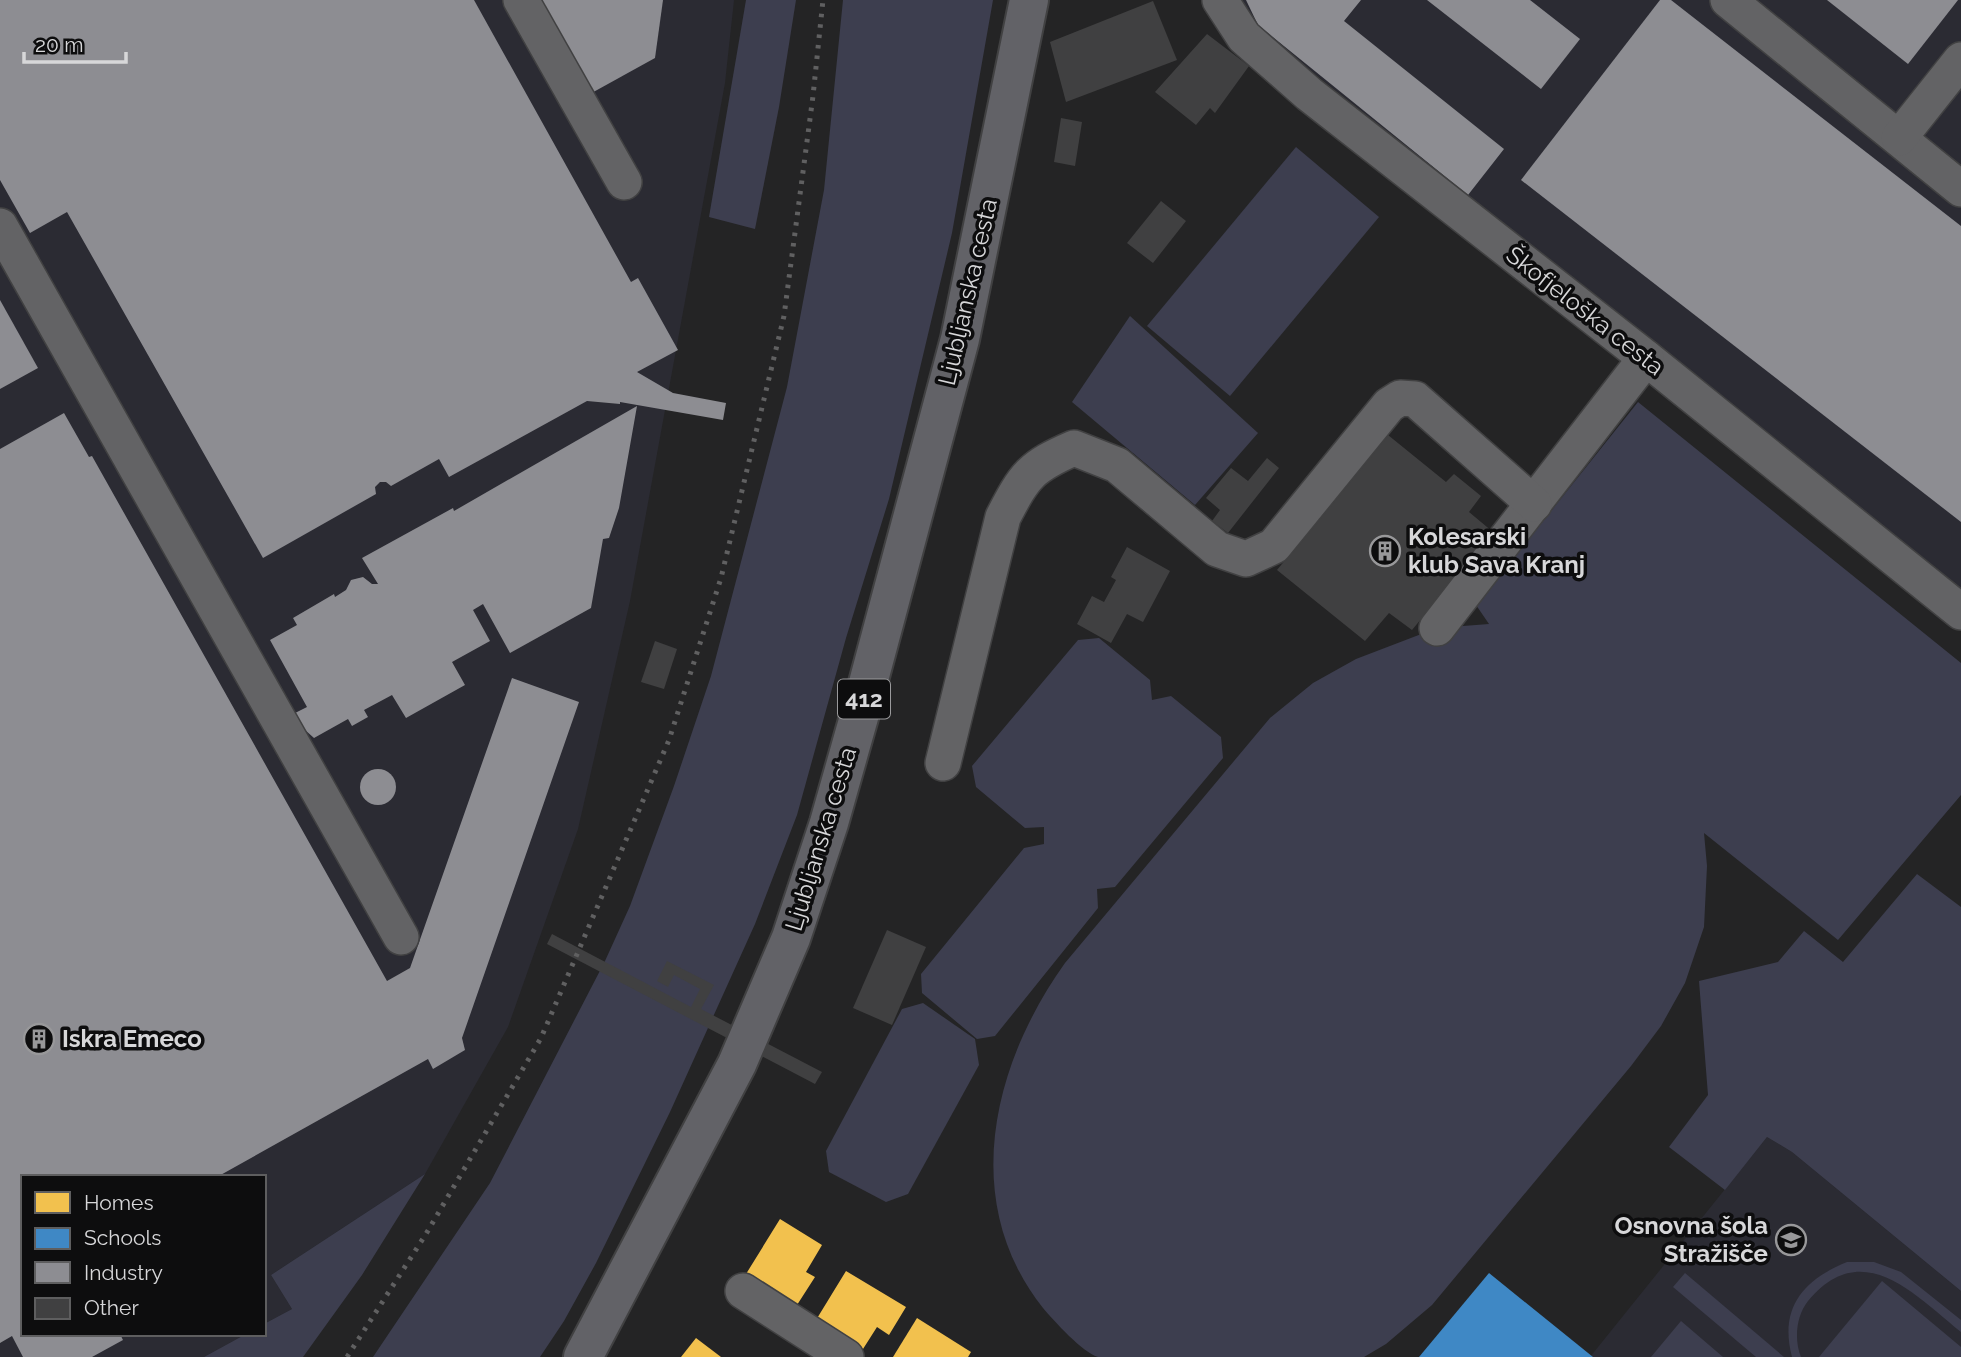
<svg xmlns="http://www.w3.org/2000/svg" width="1961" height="1357" viewBox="0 0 1961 1357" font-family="Raleway,sans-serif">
<rect width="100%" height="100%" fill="#242425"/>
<g fill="#2b2b33">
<polygon points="0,0 734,0 725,83 630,601 578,829 508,1027 425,1174 271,1275 292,1309 264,1324 264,1177 23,1177 23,1334 246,1334 204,1357 0,1357"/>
<polygon points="1240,0 1961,0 1961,591 1255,26"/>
<polygon points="1767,1137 1792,1152 1961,1291 1961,1357 1590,1357"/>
</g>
<g fill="#3d3e4f">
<polygon points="746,0 796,0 779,107 755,229 709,217"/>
<polygon points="843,0 993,0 952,233 889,499 846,638 797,815 755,924 670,1112 596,1263 564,1321 540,1357 373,1357 490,1183 605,961 630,906 674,786 711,676 787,387 824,190"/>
<polygon points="1296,147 1379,217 1230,396 1147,326"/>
<polygon points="1130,316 1258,433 1195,505 1072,402"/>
<path d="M1638,402L1961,663V795L1838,940L1704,833L1707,866L1704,927L1685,983L1661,1026L1631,1066L1432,1305L1386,1344L1364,1357C1299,1357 1233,1357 1167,1357C1152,1357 1111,1357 1098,1357C1083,1353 1054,1321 1043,1308C959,1202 992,1065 1065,963L1270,718L1313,683L1356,659L1437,628L1489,624L1476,605Z"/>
<polygon points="1099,638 1150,680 1152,700 1171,696 1221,737 1223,758 1115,887 1097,889 1098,908 995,1036 977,1039 922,993 921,974 1024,848 1044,844 1044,827 1025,828 976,787 972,766 1078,640"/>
<polygon points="1917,874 1961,907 1961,1291 1792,1152 1767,1137 1725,1190 1669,1147 1708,1095 1699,981 1778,962 1804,931 1843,962"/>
<polygon points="923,1003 975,1039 979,1065 908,1194 886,1202 829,1172 826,1151 902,1009"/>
<polygon points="425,1174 362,1275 303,1357 204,1357 246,1334 264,1334 264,1324 292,1309 271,1275"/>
<path d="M1847,1262H1874L1901,1272L1961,1320V1332C1914,1294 1862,1236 1808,1301C1796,1316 1794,1340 1801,1357H1792C1779,1308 1803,1280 1847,1262Z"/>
<polygon points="1685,1273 1784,1357 1756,1357 1673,1287"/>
<polygon points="1882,1281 1961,1347 1961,1357 1819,1357"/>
<polygon points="1681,1321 1723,1357 1651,1357"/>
</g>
<g fill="#f2c14e">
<polygon points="780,1219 822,1245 806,1272 815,1277 797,1305 746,1274"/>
<polygon points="846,1271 906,1307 889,1335 877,1327 863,1349 816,1320"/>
<polygon points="917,1318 971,1352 968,1357 893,1357"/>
<polygon points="696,1338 721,1357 681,1357"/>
</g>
<polygon fill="#3f88c5" points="1489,1273 1593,1357 1419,1357"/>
<g fill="#8d8d92">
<polygon points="0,0 474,0 631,282 638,278 678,350 637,372 673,393 726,403 723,420 620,402 620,404 587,401 449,477 439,459 391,486 386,482 380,482 375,487 376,494 263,558 67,212 30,233 0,180"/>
<polygon points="534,0 663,0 655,58 588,95"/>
<polygon points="1246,0 1361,0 1344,21 1504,149 1468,195 1258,25"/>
<polygon points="1427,0 1530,0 1580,39 1541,89"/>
<polygon points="1660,0 1671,0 1961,226 1961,522 1521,180"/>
<polygon points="1827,0 1958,0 1908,64"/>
<polygon points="0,300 38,368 0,389"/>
<polygon points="637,406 619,508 609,538 603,539 591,608 510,653 483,604 473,610 490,641 452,662 465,685 406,718 392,695 364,710 368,717 352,726 348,719 314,738 305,730 295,713 307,707 270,640 297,625 293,618 334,594 335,597 346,590 351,580 363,577 372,584 378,584 362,558 453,508 454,511"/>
<polygon points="64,413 89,457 92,456 387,981 410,968 512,678 579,702 462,1038 465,1050 433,1069 428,1059 217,1177 23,1177 23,1334 120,1334 123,1340 92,1357 23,1357 12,1336 0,1343 0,449"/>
<circle cx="378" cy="787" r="18"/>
</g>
<g fill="#404041">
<polygon points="1153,1 1177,60 1066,102 1050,42"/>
<polygon points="1207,34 1249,66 1215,113 1210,108 1196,125 1155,92"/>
<polygon points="1061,118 1082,122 1075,166 1054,162"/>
<polygon points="1161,201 1186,221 1153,263 1127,243"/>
<polygon points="1388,435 1446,482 1454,474 1481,496 1469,512 1493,532 1412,630 1389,613 1365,641 1277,570"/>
<polygon points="1267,458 1279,468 1228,533 1212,521 1220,510 1206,498 1231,468 1248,481"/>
<polygon points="1127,547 1170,571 1143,622 1127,614 1111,643 1077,624 1092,596 1104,602 1116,580 1111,577"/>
<polygon points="655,641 677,649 664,689 641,682"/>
<polygon points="887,930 926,947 892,1025 853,1008"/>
<polygon points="552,934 691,1007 700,989 674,975 668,987 657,981 667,961 714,985 701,1009 822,1072 815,1084 547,944"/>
</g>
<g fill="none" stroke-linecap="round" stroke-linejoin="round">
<g stroke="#414142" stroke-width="38">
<g id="minor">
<polyline points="521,0 624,182"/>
<polyline points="1220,0 1244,37 1309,94 1646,358 1961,612"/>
<polyline points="1728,0 1961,189"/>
<polyline points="1899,138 1961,60"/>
<polyline points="0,226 401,937"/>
<polyline points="1437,628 1646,358"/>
<path d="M943,763L1003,517C1025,475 1030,467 1074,448L1117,465L1217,549L1246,559L1274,546L1389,405L1400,398L1415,399L1534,504"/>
<polyline points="743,1291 846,1357"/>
</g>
</g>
<g stroke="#414142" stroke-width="42">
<polyline id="major" points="583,1357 737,1064 791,938 829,823 859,717 960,339 1029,0"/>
</g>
<use href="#minor" stroke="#636365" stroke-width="35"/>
<use href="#major" stroke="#626267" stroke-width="38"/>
<polyline stroke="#606061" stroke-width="5" stroke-dasharray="3.5 7" stroke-linecap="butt" points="347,1357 426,1234 541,1038 669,740 721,578 784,316 813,96 823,0"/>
</g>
<defs>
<g id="building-ring" transform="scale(1.575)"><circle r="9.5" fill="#0d0d0e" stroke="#98989a" stroke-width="1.5"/><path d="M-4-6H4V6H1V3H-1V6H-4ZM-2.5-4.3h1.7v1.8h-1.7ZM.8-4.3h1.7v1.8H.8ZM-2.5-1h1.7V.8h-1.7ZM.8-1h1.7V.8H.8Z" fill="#98989a"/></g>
<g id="school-ring" transform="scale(1.575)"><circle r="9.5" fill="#0d0d0e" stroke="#98989a" stroke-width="1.5"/><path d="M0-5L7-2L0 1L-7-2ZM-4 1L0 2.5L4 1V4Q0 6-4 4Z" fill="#98989a"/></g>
</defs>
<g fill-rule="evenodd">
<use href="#building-ring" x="1385" y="551"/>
<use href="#building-ring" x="39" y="1039"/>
<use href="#school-ring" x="1791" y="1240"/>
</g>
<g text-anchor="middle" stroke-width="7" stroke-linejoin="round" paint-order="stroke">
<rect fill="#0d0d0e" stroke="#9a9a9c" stroke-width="2" x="838" y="679.5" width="52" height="39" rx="5"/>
<g font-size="23" font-weight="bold" fill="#d7d7d9">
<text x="864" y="707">412</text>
</g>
<g font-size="24" fill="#d7d7d9" stroke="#0d0d0e">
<text transform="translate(968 292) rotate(-77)" y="8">Ljubljanska cesta</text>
<text transform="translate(1585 311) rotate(38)" y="8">Škofjeloška cesta</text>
<text transform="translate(821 839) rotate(-73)" y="8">Ljubljanska cesta</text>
</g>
<g font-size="24" font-weight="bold" fill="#d7d7d9" stroke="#0d0d0e" text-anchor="start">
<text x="1408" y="545">Kolesarski<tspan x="1408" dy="28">klub Sava Kranj</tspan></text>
<text x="62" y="1047">Iskra Emeco</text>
<text x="1768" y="1234" text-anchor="end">Osnovna šola<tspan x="1768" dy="28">Stražišče</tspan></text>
</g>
</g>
<rect x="21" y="1175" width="245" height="161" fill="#0d0d0e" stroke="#5e5e5f" stroke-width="2"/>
<rect x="35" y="1192" width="35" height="21" fill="#f2c14e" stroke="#5e5e5f" stroke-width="2"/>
<text x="84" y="1210" font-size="21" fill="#d7d7d9">Homes</text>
<rect x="35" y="1228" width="35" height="21" fill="#3f88c5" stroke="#5e5e5f" stroke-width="2"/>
<text x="84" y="1245" font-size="21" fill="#d7d7d9">Schools</text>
<rect x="35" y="1262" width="35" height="21" fill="#8d8d92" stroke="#5e5e5f" stroke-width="2"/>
<text x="84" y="1280" font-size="21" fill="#d7d7d9">Industry</text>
<rect x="35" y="1298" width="35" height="21" fill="#404041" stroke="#5e5e5f" stroke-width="2"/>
<text x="84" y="1315" font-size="21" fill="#d7d7d9">Other</text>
<path d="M24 52v10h102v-10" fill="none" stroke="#d7d7d9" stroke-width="3.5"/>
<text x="35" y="52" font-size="21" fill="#d7d7d9" stroke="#0d0d0e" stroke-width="5" paint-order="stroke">20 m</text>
</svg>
